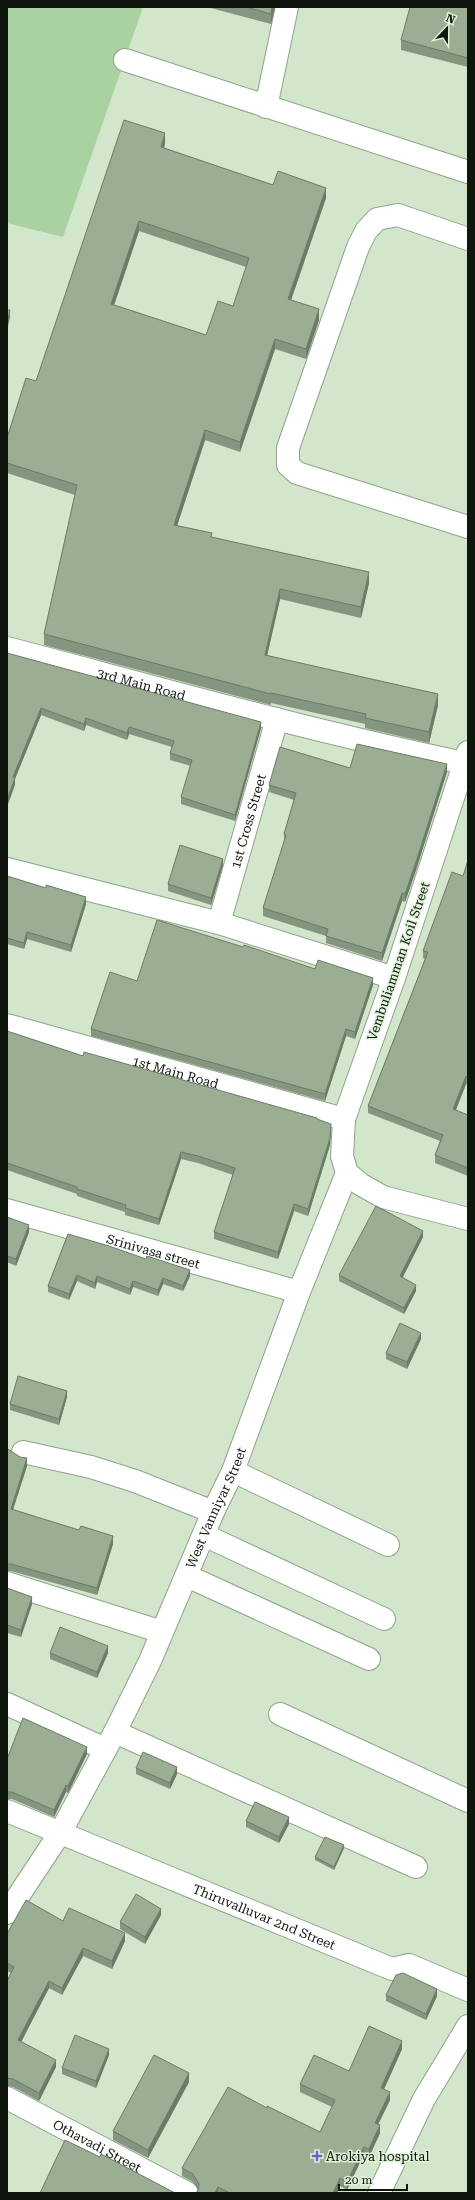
<svg xmlns="http://www.w3.org/2000/svg" width="475" height="2200" viewBox="0 0 475 2200" font-family="'Roboto Serif',serif">
<rect width="100%" height="100%" fill="#d1e6cb"/>
<polygon fill="#aad2a0" points="7,7 143,7 63,237 7,223"/>
<g fill="none" stroke-linecap="round" stroke-linejoin="round">
<g stroke="#8fa38a" stroke-width="24">
<g id="minor">
<polyline points="125,60 468,172"/>
<polyline points="266,107 287,7"/>
<polyline points="468,239 398,215 377,219 366,231 358,247 288,448 288,465 297,473 468,527"/>
<path id="s1" d="M7,648C159,688 310,731 464,763"/>
<polyline points="468,752 394,978 344,1119 342,1156 347,1173 360,1184 383,1197 468,1219"/>
<polyline points="7,869 219,923 394,978"/>
<path id="s2" d="M219,923L277,719"/>
<path id="s3" d="M7,1025L344,1119"/>
<path id="s4" d="M7,1210L299,1292"/>
<polyline points="23,1452 91,1467 135,1481 213,1512"/>
<polyline points="233,1471 388,1545"/>
<polyline points="204,1535 384,1619"/>
<polyline points="187,1576 369,1659"/>
<polyline points="7,1583 162,1632"/>
<polyline points="7,1704 105,1749"/>
<polyline points="280,1714 468,1801"/>
<polyline points="115,1732 416,1867"/>
<path id="s5" d="M7,1811L392,1969L409,1965L468,1990"/>
<path id="s6" d="M7,1913L60,1833L115,1732L150,1661L213,1512L233,1471L299,1292L347,1173"/>
<path id="s7" d="M7,2098L187,2193"/>
<polyline points="379,2193 424,2099 468,2026"/>
</g>
</g>
<use href="#minor" stroke="#fff" stroke-width="22"/>
</g>
<g fill="#84967f" fill-rule="evenodd">
<polygon points="207,7 275,7 271,24"/>
<polygon points="468,7 468,67 401,50 401,40"/>
<path d="M165,144L164,148L273,185L326,198L291,300L319,320L306,359L275,349L240,452L205,440L177,526L212,537L369,583L361,618L280,599L267,655L438,705L429,743L365,728V724L271,703V705L44,645V634L75,495L7,473V438L36,381ZM139,231L246,267L233,306L206,335L114,305Z"/>
<polygon points="7,653 261,728 235,821 181,804 181,797 191,766 170,760 170,753 172,747 129,734 127,740 86,725 84,731 41,715 15,778 15,785"/>
<polygon points="350,768 447,772 416,870 405,902 402,901 382,961 326,943 326,936 263,916 263,908 284,842 284,834 294,800 269,792 269,785"/>
<polygon points="468,860 468,1085 466,1084 456,1110 468,1115 468,1176 435,1163 435,1155 440,1141 368,1113 368,1106 425,959 423,958 423,951 463,876"/>
<polygon points="223,865 211,905 168,891 168,884"/>
<polygon points="7,876 86,904 71,952 27,939 24,949 7,944"/>
<polygon points="315,969 373,985 355,1039 346,1036 325,1101 91,1036 91,1029 137,981"/>
<polygon points="7,1031 83,1056 317,1120 331,1131 330,1145 308,1216 294,1211 278,1259 214,1239 214,1232 233,1175 198,1163 181,1159 159,1225 125,1215 125,1212 77,1196 77,1194 7,1170"/>
<polygon points="7,1217 29,1232 16,1266 7,1262"/>
<polygon points="68,1234 190,1276 183,1291 163,1284 158,1296 133,1287 130,1295 97,1282 95,1289 77,1281 69,1300 48,1292 48,1286"/>
<polygon points="423,1237 402,1278 416,1291 404,1314 339,1281 339,1275"/>
<polygon points="421,1339 407,1369 386,1359 386,1353"/>
<polygon points="67,1397 59,1425 10,1410 10,1404"/>
<polygon points="7,1451 27,1466 13,1509 113,1544 97,1595 11,1571 7,1571"/>
<polygon points="7,1588 32,1604 21,1637 7,1633"/>
<polygon points="50,1653 108,1653 97,1678 50,1659"/>
<polygon points="87,1754 68,1793 66,1792 54,1817 12,1799 7,1799 7,1759"/>
<polygon points="136,1768 177,1774 170,1789 136,1774"/>
<polygon points="246,1821 289,1824 279,1843 246,1827"/>
<polygon points="344,1848 334,1870 315,1860 315,1857"/>
<polygon points="161,1915 145,1944 120,1929 120,1922"/>
<polygon points="63,1921 125,1941 112,1969 83,1956 62,1995 49,1988 21,2042 56,2067 39,2101 13,2087 7,2086 7,1981 11,1973 7,1971 7,1934"/>
<polygon points="386,1995 437,1996 426,2020 386,2001"/>
<polygon points="402,2049 384,2089 390,2100 378,2124 380,2133 369,2157 364,2154 347,2190 340,2186 337,2193 195,2193 198,2191 198,2190 193,2182 182,2176 182,2168 267,2108 320,2132 332,2107 300,2092 300,2084 349,2071"/>
<polygon points="109,2055 96,2088 62,2074 62,2068"/>
<polygon points="189,2082 148,2158 113,2140 113,2131"/>
</g>
<g fill="#6c7a68">
<polygon points="272,7 275,7 271,24 271,14"/>
<polygon points="165,133 165,144 161,157 161,147"/>
<polygon points="326,188 326,198 288,309 288,299"/>
<polygon points="139,221 139,231 111,314 111,304"/>
<polygon points="319,309 319,320 306,359 306,349"/>
<polygon points="10,310 10,317 7,331 7,324"/>
<polygon points="275,339 275,349 240,452 240,442"/>
<polygon points="205,430 205,440 174,535 174,525"/>
<polygon points="369,572 369,583 361,618 361,607"/>
<polygon points="280,589 280,599 265,665 265,655"/>
<polygon points="438,694 438,705 429,743 429,732"/>
<polygon points="41,708 41,715 13,784 13,777"/>
<polygon points="86,718 86,725 84,731 84,724"/>
<polygon points="261,722 261,728 235,821 235,815"/>
<polygon points="129,727 129,734 127,740 127,733"/>
<polygon points="447,764 447,772 416,870 405,902 405,894"/>
<polygon points="15,778 15,785 7,807 7,800"/>
<polygon points="223,859 223,865 211,905 211,898"/>
<polygon points="402,893 402,901 382,961 382,953"/>
<polygon points="86,897 86,904 71,952 71,945"/>
<polygon points="27,932 27,939 24,949 24,943"/>
<polygon points="373,978 373,985 355,1039 355,1032"/>
<polygon points="346,1029 346,1036 325,1101 325,1094"/>
<polygon points="466,1076 466,1084 453,1117 453,1109"/>
<polygon points="331,1124 330,1145 308,1216 308,1209"/>
<polygon points="181,1152 181,1159 159,1225 159,1219"/>
<polygon points="294,1204 294,1211 278,1259 278,1252"/>
<polygon points="29,1225 29,1232 16,1266 16,1259"/>
<polygon points="423,1231 423,1237 400,1283 400,1276"/>
<polygon points="190,1270 190,1276 183,1291 183,1286"/>
<polygon points="77,1275 77,1281 69,1300 69,1294"/>
<polygon points="97,1276 97,1282 95,1289 95,1283"/>
<polygon points="163,1278 163,1284 158,1296 158,1290"/>
<polygon points="133,1281 133,1287 130,1295 130,1289"/>
<polygon points="416,1285 416,1291 404,1314 404,1308"/>
<polygon points="421,1333 421,1339 407,1369 407,1362"/>
<polygon points="67,1391 67,1397 59,1425 59,1419"/>
<polygon points="27,1458 27,1466 11,1516 11,1509"/>
<polygon points="113,1536 113,1544 97,1595 97,1588"/>
<polygon points="32,1597 32,1604 21,1637 21,1630"/>
<polygon points="108,1646 108,1653 97,1678 97,1672"/>
<polygon points="87,1747 87,1754 68,1793 68,1786"/>
<polygon points="177,1767 177,1774 170,1789 170,1783"/>
<polygon points="66,1785 66,1792 54,1817 54,1810"/>
<polygon points="289,1817 289,1824 279,1843 279,1837"/>
<polygon points="344,1845 344,1848 334,1870 334,1867"/>
<polygon points="161,1909 161,1915 145,1944 145,1937"/>
<polygon points="125,1933 125,1941 112,1969 112,1961"/>
<polygon points="83,1948 83,1956 62,1995 62,1988"/>
<polygon points="49,1981 49,1988 18,2048 18,2040"/>
<polygon points="437,1989 437,1996 426,2020 426,2014"/>
<polygon points="402,2041 402,2049 381,2096 381,2088"/>
<polygon points="109,2049 109,2055 96,2088 96,2081"/>
<polygon points="56,2060 56,2067 39,2101 39,2093"/>
<polygon points="189,2073 189,2082 148,2158 148,2150"/>
<polygon points="390,2092 390,2100 375,2131 375,2123"/>
<polygon points="380,2125 380,2133 369,2157 369,2149"/>
<polygon points="364,2147 364,2154 347,2190 347,2182"/>
<polygon points="340,2178 340,2186 337,2193 333,2193"/>
<polygon points="218,2187 218,2193 215,2193"/>
</g>
<g fill="#9aae94" stroke="#6c7a68" fill-rule="evenodd">
<polygon points="246,7 272,7 271,14"/>
<polygon points="410,7 468,7 468,58 401,40"/>
<path d="M124,120L165,133L161,147L273,185L278,171L326,188L288,299L319,309L306,349L275,339L240,442L205,430L174,525L212,533L211,537L369,572L361,607L280,589L265,655L438,694L429,732L365,718L366,714L271,693V694L44,634L77,485L7,463V438L26,378L36,381ZM139,221L249,258L233,306L218,301L206,335L111,304Z"/>
<polygon points="7,310 10,310 7,324"/>
<polygon points="7,653 261,722 235,815 181,797 192,760 170,753 174,741 129,727 127,733 86,718 84,724 41,708 13,777 15,778 7,800"/>
<polygon points="357,744 447,764 416,862 405,894 402,893 382,953 326,936 328,929 263,908 286,835 284,834 296,793 269,785 280,747 350,768"/>
<polygon points="180,845 223,859 211,898 168,884"/>
<polygon points="468,860 468,1077 466,1076 453,1109 468,1115 468,1168 435,1155 443,1135 368,1106 428,952 423,951 452,872 463,876"/>
<polygon points="7,876 46,888 46,885 86,897 71,945 27,932 24,943 7,938"/>
<polygon points="157,920 243,947 244,945 315,969 318,960 373,978 355,1032 346,1029 325,1094 91,1029 110,972 137,981"/>
<polygon points="7,1031 83,1056 84,1052 317,1118 317,1119 331,1124 330,1138 308,1209 294,1204 278,1252 214,1232 235,1168 198,1156 181,1152 159,1219 125,1208 126,1205 77,1189 77,1187 7,1163"/>
<polygon points="376,1206 423,1231 400,1276 416,1285 404,1308 339,1275"/>
<polygon points="7,1217 29,1225 16,1259 7,1256"/>
<polygon points="68,1234 109,1246 146,1259 147,1256 190,1270 183,1286 163,1278 158,1290 133,1281 130,1289 97,1276 95,1283 77,1275 69,1294 48,1286"/>
<polygon points="400,1323 421,1333 407,1362 386,1353"/>
<polygon points="18,1376 67,1391 59,1419 10,1404"/>
<polygon points="8,1449 20,1457 27,1458 11,1509 79,1530 81,1526 113,1536 97,1588 11,1564 7,1564 7,1451"/>
<polygon points="7,1588 32,1597 21,1630 7,1625"/>
<polygon points="60,1627 108,1646 97,1672 50,1653"/>
<polygon points="23,1718 87,1747 68,1786 66,1785 54,1810 12,1792 7,1792 7,1759"/>
<polygon points="143,1752 177,1767 170,1783 136,1768"/>
<polygon points="255,1802 289,1817 279,1837 246,1821"/>
<polygon points="325,1837 344,1845 334,1867 315,1857"/>
<polygon points="136,1894 161,1909 145,1937 120,1922"/>
<polygon points="26,1900 63,1921 69,1908 125,1933 112,1961 83,1948 62,1988 49,1981 18,2040 56,2060 39,2093 13,2079 7,2078 7,1981 14,1967 7,1963 7,1934"/>
<polygon points="403,1973 437,1989 426,2014 386,1995 396,1975"/>
<polygon points="369,2026 402,2041 381,2088 390,2092 375,2123 380,2125 369,2149 364,2147 347,2182 340,2178 333,2193 230,2193 218,2187 215,2193 195,2193 198,2191 199,2184 193,2174 182,2168 228,2087 267,2108 267,2106 320,2132 335,2100 300,2084 314,2055 349,2071"/>
<polygon points="75,2035 109,2049 96,2081 62,2068"/>
<polygon points="154,2055 189,2073 148,2150 113,2131"/>
<polygon points="65,2140 100,2157 101,2154 175,2193 40,2193"/>
</g>
<path fill="#6e5fd9" stroke="#def3d8" stroke-width="1.5" d="M315 2150h4v4h4v4h-4v4h-4v-4h-4v-4h4z"/>
<g text-anchor="middle" stroke-width="3" stroke-linejoin="round" paint-order="stroke">
<g font-size="13" fill="#0f160d" stroke="#def3d8">
<text dy="5" stroke="none"><textPath href="#s1" startOffset="139">3rd Main Road</textPath></text>
<text dy="5" stroke="none"><textPath href="#s2" startOffset="106">1st Cross Street</textPath></text>
<text transform="translate(398 961) rotate(-71)" y="5">Vembuliamman Koil Street</text>
<text dy="5" stroke="none"><textPath href="#s3" startOffset="175">1st Main Road</textPath></text>
<text dy="5" stroke="none"><textPath href="#s4" startOffset="152">Srinivasa street</textPath></text>
<text dy="5" stroke="none"><textPath href="#s6" startOffset="457">West Vanniyar Street</textPath></text>
<text dy="5" stroke="none"><textPath href="#s5" startOffset="278">Thiruvalluvar 2nd Street</textPath></text>
<text dy="5" stroke="none"><textPath href="#s7" startOffset="102">Othavadi Street</textPath></text>
</g>
<g font-size="13" fill="#0f160d" stroke="#def3d8" text-anchor="start">
<text x="326" y="2161">Arokiya hospital</text>
</g>
</g>
<rect width="475" height="2200" fill="none" stroke="#0f160d" stroke-width="16"/>
<g transform="translate(447 28) rotate(22)" stroke="#def3d8" stroke-width="3" paint-order="stroke">
<path d="M0-3L7 15L0 10L-7 15Z" fill="#0f160d"/>
<text y="-6" font-size="11" font-weight="bold" text-anchor="middle" fill="#0f160d">N</text>
</g>
<path d="M339 2184v6h68v-6" fill="none" stroke="#0f160d" stroke-width="2"/>
<text x="345" y="2184" font-size="12" fill="#0f160d" stroke="#def3d8" stroke-width="3" paint-order="stroke">20 m</text>
</svg>
